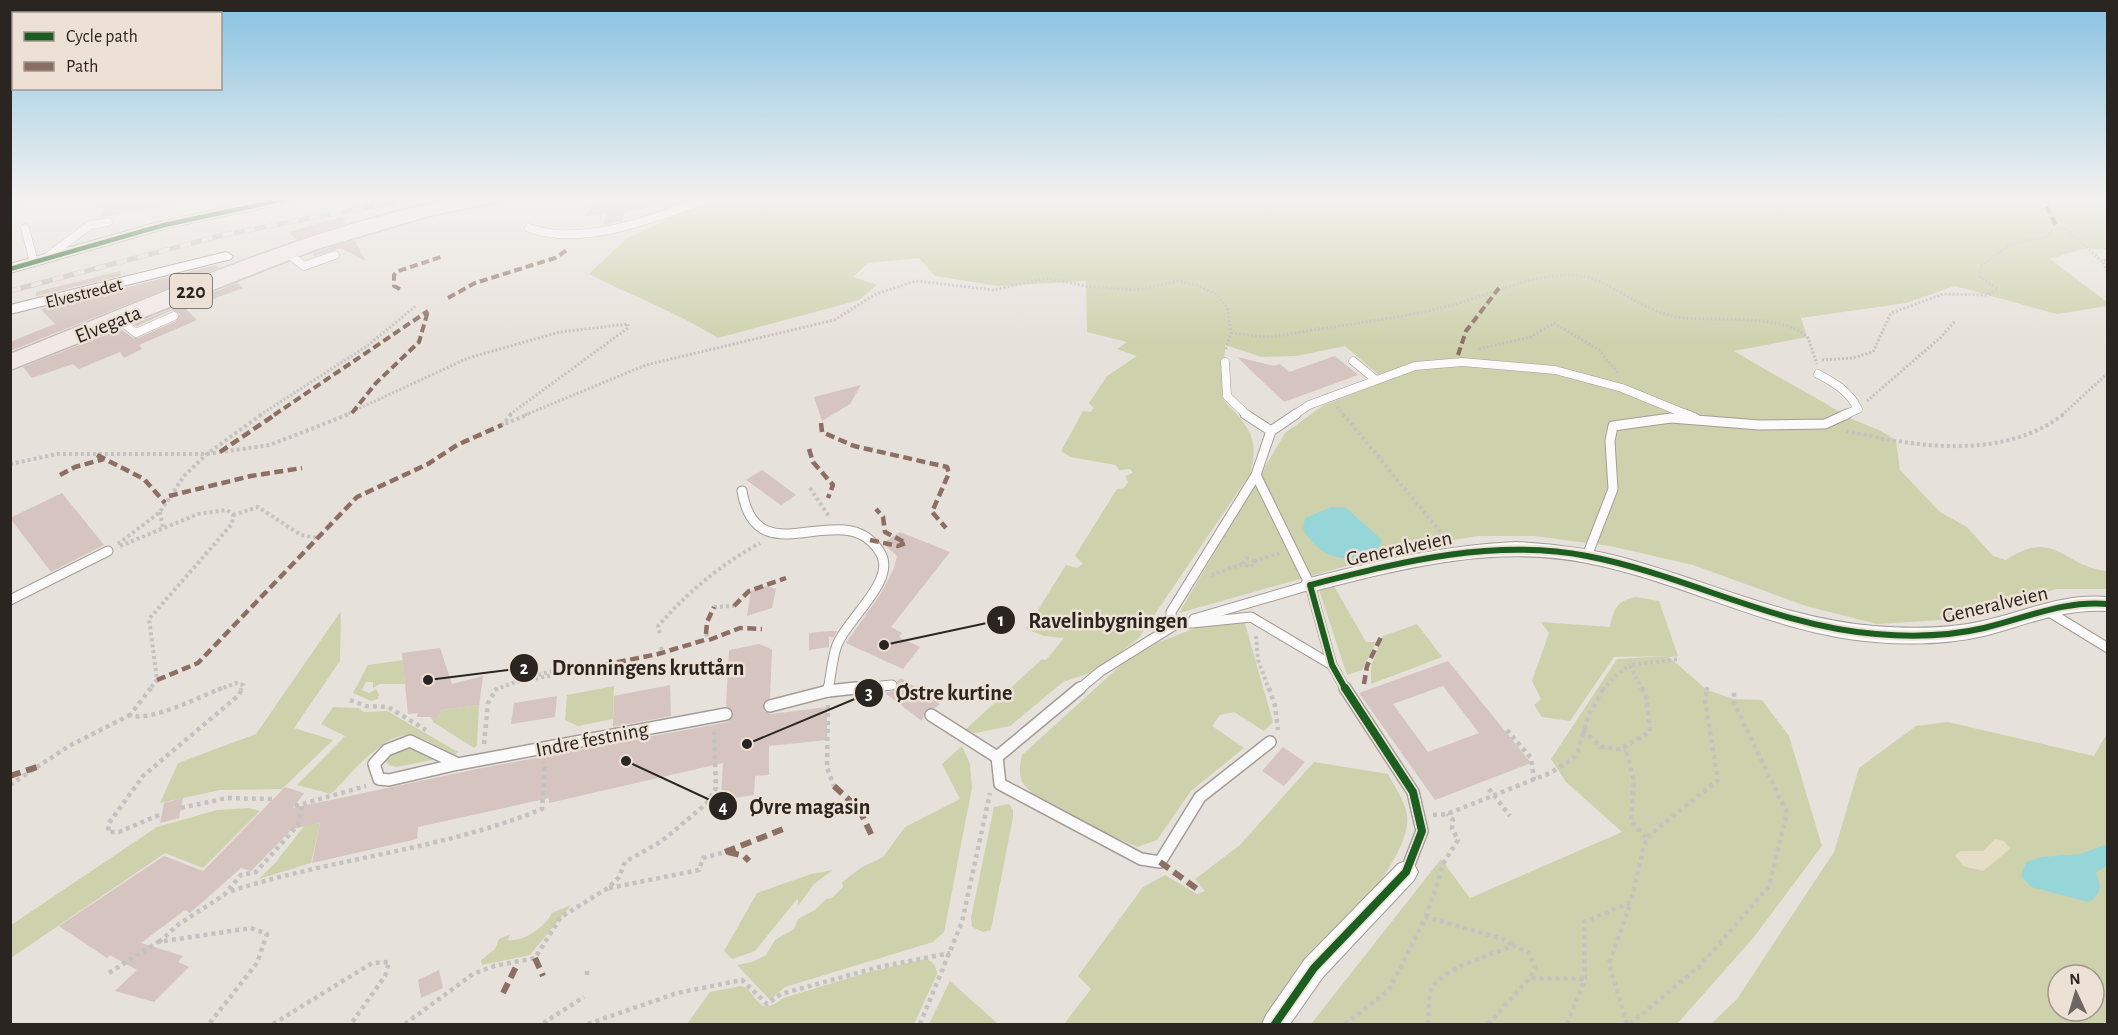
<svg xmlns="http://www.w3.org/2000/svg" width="2118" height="1035" viewBox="0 0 2118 1035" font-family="'Alegreya Sans',sans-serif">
<rect width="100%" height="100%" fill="#e7e1db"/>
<g fill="#cdd2ad" fill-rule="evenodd">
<path d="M725,197H2107V250L2086,248L2050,259L2107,302V306L2057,314L1955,286L1906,303L1801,318L1807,337L1734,351C1770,373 1807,392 1843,414C1861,425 1880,427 1896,441L1900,470L1940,512L1967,527L1993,556L2006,560C2055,527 2063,567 2107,571V589H2056L1958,619L1877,624L1806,606L1693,565L1610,546L1534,536H1478L1417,546L1179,613L1285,433L1324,405L1386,381L1345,346L1296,356L1262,357L1225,345L1222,398C1246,425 1261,435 1250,474L1138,639L1095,671L1063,682L1010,726L976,733L965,730L1042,659L1046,660L1064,638L1044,636L1026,629L1066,565L1077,568L1083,564L1075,556L1117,489L1124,488L1128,482L1125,476L1133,473L1130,469L1119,470L1116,465L1070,457L1061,451L1083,411L1090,412L1094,408L1089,403L1107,376L1137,356L1117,349L1127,342L1087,332L1086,281L998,286L935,276L919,258L868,263L853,277L877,285L859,300L718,338C677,312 632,296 589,274L626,239L672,217Z"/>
<polygon points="1328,585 1334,586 1366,642 1376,642 1362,670 1347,675 1319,590"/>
<path d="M1636,597L1659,601L1678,656L1669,657L1707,690L1734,699L1762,700L1789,736L1822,846L1754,937L1677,1024H1311L1441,859L1470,898L1622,832L1566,782L1551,759L1617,659L1667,656L1614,657L1570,721L1542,717L1534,705L1541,699L1532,681L1549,633L1541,622L1610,627C1614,609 1616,601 1636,597Z"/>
<polygon points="341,611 340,661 294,728 333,740 282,789 220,790 160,803 178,763 256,734"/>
<path d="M1244,620L1273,722L1264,731L1234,712L1220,715L1212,726L1244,748L1191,791L1157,840L1137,847C1110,834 1039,807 1023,783C1018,775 1020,764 1022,755L1121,665L1157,643L1208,623Z"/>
<polygon points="1417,624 1442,657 1371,684 1371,666 1383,636"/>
<polygon points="403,660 405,684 380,684 373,688 373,682 366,682 362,690 369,693 376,689 379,695 378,699 371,701 353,693 368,665"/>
<polygon points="614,686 613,719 578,726 565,720 567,695"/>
<polygon points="479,705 477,745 474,748 433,722 431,717 439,717 441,710"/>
<path d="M333,707L358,708L364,712L387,711L458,752L454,756C441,749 425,738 411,735C386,730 347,778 331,794L297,785L345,736L321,724Z"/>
<path d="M1948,722L2094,756L2107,733V1024H1711L1737,999L1834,852L1859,768L1916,726ZM2058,975H2094V1011H2058Z"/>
<polygon points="962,746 970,764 972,788 944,932 933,942 785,987 770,1000 737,965 752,962 766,955 775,940 794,929 798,919 815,910 826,899 832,898 843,887 842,882 862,867 883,857 905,827 960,799 942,764"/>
<path d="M412,747L438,759L396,767L389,765L385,760C390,749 401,748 412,747Z"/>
<path d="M1314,762L1388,774C1394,786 1405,801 1407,815C1415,864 1295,978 1267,1024H1064L1091,989L1078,976L1143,887L1165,875L1197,894L1205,891L1195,879L1240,845Z"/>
<polygon points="1009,804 1013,810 1013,817 991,930 983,932 972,927 971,918 994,807"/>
<polygon points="249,808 260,811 203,868 165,853 11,958 11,925 157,827 217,810"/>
<polygon points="320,823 311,863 259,879 276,862 304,826"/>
<polygon points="833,870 814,884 798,906 798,898 755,951 732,959 724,951 757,893 811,874"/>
<path d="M571,905L530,955L482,965L481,960L495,949L499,939L510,934L508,940C524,942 545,927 552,913Z"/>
<path d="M925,959C933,960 936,966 937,974L914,1024H687L710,992L741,986L747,988C761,1005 763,1014 783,998L869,972Z"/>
<polygon points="950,981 998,1024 929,1024"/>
</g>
<polygon fill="#e5ddc6" points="1995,839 2004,841 2010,849 1983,871 1963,866 1955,855 1961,851 1983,851"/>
<g fill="#96d6d8">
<path d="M1331,507H1345L1382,540L1377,552C1345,564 1321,560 1303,529L1305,518Z"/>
<path d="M2107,844V866L2096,872C2101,886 2102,894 2089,902L2031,887L2021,876L2026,862L2041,857L2080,854Z"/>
</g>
<g fill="#d5c4bf" fill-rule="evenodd">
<polygon points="105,197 172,197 173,204 100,217"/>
<polygon points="597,197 663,197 664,204 625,212 622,221 603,225 607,213 585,216"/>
<polygon points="342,217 345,224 297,240 288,232"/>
<polygon points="354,240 366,261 341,248 315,256 312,253"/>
<polygon points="215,265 219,268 10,351 10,342 55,324 41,309"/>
<polygon points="120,271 121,276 36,296 36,292"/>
<polygon points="237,283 243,288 186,309 197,320 139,345 142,349 124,358 120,352 79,369 73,364 32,378 23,367 121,329 133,338 138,338 176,321 180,314 172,310 137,326 134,324"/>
<polygon points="1335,356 1358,375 1284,402 1237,357 1274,366 1280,364 1289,372"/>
<polygon points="861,385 850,404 822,421 814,397"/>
<polygon points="762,470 796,495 781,505 746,480"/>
<polygon points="62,493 104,545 51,572 10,518"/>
<polygon points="900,532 950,552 891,627 902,633 899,637 920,647 903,669 846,643 882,592 894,568 897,556 883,543"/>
<polygon points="766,586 776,589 772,608 747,616 751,591"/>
<polygon points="829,631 837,631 833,638 829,636 829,647 809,650 809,633"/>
<polygon points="759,644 772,649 770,698 763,703 764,711 771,714 827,707 827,740 769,746 769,775 755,776 754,795 721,800 723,763 549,803 549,798 418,827 417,839 312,863 320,823 292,829 251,871 241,868 190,913 185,910 141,943 183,956 178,962 189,967 154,1002 115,991 137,970 110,955 107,958 59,926 164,856 203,871 285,787 304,793 293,808 482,768 728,722 734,713 726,706 729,650"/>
<polygon points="440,648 452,684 483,676 479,705 441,710 439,717 417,717 418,713 408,714 402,653"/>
<path d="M1448,661L1531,763L1435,800L1359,693ZM1443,686L1479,733L1428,752L1393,704Z"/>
<polygon points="901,678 940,704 935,708 925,710 922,721 885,693 896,690 897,681"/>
<polygon points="670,685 671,716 613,727 614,696"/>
<polygon points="557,696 555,717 511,724 514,703"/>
<polygon points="1283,747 1305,762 1284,786 1262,771"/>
<polygon points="183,798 179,818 160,823 164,803"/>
<polygon points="439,970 443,988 421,998 418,980"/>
</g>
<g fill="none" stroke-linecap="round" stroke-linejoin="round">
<g stroke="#a29d98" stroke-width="9">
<g id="lane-far2">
<polyline points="25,228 34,262"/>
<path d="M529,228C583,248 661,216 713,197"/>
<polyline points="287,253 304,266 335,255"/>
<polyline points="46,258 90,225 108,222"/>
<polyline points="119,320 136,333 174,316"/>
<polyline points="1353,361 1376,380"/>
<polyline points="1225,362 1227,396 1247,415"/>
<path d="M1818,374C1835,383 1849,391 1858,409L1844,415"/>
<polyline points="1294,415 1309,405 1415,366 1462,362 1555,370 1622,388 1688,415"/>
</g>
</g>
<g stroke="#a29d98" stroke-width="11">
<g id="lane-far1">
<polyline points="1245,414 1271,431"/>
<polyline points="1296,414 1271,431 1256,475 1171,612 1172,625 1251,617 1332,665"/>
<polyline points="1685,414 1695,418"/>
<polyline points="1256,475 1310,585 1332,665 1346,690"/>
<path d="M742,491C757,581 846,491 881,554C896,581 847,619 837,645C832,658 831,676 828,690"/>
<polyline points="1587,556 1613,489 1610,441 1613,426 1671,418 1759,425 1825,424 1847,414"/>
<polyline points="10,600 108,551"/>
<polyline points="2046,610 2108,648"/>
<polyline points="1194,619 1310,585"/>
<polyline points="840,690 892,685"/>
<polyline points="1078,690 1101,671 1178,623"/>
</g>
</g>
<g stroke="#a29d98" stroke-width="14">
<g id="lane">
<polyline points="1345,688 1413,792 1422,831 1406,872"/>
<polyline points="828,691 829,688"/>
<polyline points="770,706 828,691 856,688"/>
<polyline points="931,715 997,757 1080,688"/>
<polygon points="410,741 458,764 389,780 379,779 374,764 387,750"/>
<polyline points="997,757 1000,784 1141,859 1160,862 1200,797 1270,742"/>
<polyline points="458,764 726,714"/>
</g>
</g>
<g stroke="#a29d98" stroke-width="2">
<g id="street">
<polygon points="278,197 302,197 295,201 167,228 10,273 10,264 159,222"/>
<polygon points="226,252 233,256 231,259 10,314 10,305"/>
<path d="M1516,542C1553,544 1588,548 1624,558C1708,581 1787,619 1874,626C1910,629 1948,629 1983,621C2026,611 2063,593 2108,597V611C2063,608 2026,625 1984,636C1949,644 1911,645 1875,642C1774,634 1685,582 1587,563C1493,544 1401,569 1310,592L1303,590L1300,585L1303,580L1310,578C1378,561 1445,545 1516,542Z"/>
<polygon points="1406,861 1414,864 1418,872 1414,880 1323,977 1290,1024 1262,1024 1266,1015 1305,959 1398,864"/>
</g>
</g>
<g stroke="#bfbdb9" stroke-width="3">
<path id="primary" d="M462,197H503L500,201L433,215L317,249L10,370V354C159,295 305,227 462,197Z"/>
</g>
<g stroke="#c4c2c0" stroke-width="3" stroke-dasharray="2 2" stroke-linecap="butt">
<polyline points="511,200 538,197"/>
<polyline points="10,202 36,197"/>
<polyline points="2108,256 2103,262 2108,274"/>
<path d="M1231,333L1266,337L1284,335C1337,325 1392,320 1445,307C1487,297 1528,274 1572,275C1611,276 1639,314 1685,318C1715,321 1788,314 1808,338L1817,364"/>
<polyline points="1479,349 1530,337 1554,323 1599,350 1618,373"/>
<polyline points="1822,360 1852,358 1873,352 1891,313 1943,294 1988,295 1998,289 1980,277 1980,267 2010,244 2045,238 2057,227 2064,228 2103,262"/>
<polyline points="1867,401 1941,337 1955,321"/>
<polyline points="1337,407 1344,415"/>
<polyline points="260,415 367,346 416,306"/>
<polyline points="345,415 468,358 560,332 628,324 628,328 509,415"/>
<polyline points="525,415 646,365 834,320 876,294 916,281 994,290 1046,278 1086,286 1136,290 1178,281 1197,285 1215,294 1227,307 1231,333 1225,350"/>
<polyline points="2062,415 2108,373"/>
</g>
<g stroke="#c4c2c0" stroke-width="4" stroke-dasharray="3 3" stroke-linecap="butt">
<polyline points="511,414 502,425 529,414"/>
<polyline points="1343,414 1447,540"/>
<path d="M1846,431C1917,447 2002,461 2064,414"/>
<polyline points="10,464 57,454 207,454 270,445 349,414"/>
<polyline points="810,488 830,518"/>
<polyline points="160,512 163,528"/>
<polyline points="233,515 258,507 301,535 318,538"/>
<polyline points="118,544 160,512 184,476 207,454 262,414"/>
<polyline points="120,546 198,514 227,510 233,515 232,524 149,619 157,680 149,690"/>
<polygon points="1246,558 1254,561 1251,567 1243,564"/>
<polyline points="1254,561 1280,553"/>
<polyline points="1211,575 1243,564"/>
<polyline points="714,607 734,606"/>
<path d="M660,633L658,626C688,592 720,565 760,543"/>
<polyline points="706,634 708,639"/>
<polyline points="1256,636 1258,660 1269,690"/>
<polyline points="661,647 662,651"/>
<polyline points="515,681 582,663"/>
<polyline points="218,690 236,683 243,685 241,690"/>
<polyline points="495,690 512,683 564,673"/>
<polyline points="1603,690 1613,678 1630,665"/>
<polyline points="1642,690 1630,665 1679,659"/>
<polyline points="1707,690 1708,685"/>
</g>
<g stroke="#c4c2c0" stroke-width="4.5" stroke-dasharray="4 4" stroke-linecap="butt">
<path d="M151,688L130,715C148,723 202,696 222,688"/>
<polyline points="1269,688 1275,706 1278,730"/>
<polyline points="1642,688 1646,697 1650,732 1625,746 1634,781 1631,821 1646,838"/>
<polyline points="350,700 366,706 388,707 426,730"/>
<polyline points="828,705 827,768 834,786"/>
<polyline points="1507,730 1531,758 1534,780"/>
<polyline points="1583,730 1601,747 1626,750"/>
<polyline points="484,744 488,703 497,688"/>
<polyline points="10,785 69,746 130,715"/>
<polyline points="1489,789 1510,816"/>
<polyline points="295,806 366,786"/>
<polyline points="181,808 227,798 272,799"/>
<polyline points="159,815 119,832 108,832 109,823 143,776 239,695 242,688"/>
<polyline points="1433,815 1447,814 1550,773 1571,760 1577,754 1588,716 1604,688"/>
<polyline points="609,888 699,870 703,858 725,852"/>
<path d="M231,891C333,858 442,850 542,809L545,763"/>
<polyline points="1426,917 1444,862 1458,840 1452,828 1453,820 1447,814"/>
<polyline points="159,942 179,924 224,895 241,875 256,872 298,825 302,804"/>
<polyline points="587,971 587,979"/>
<polyline points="109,973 158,942 251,928 267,934 257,963 209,1024"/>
<polyline points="273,1024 372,963 389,962 385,976 351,1024"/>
<polyline points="405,1024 473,974 494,966 535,958 561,917 608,888 619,877 625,862 662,841 707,803 716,788 714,732"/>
<polyline points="546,1024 545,1022 584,997"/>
<polyline points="588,1024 677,993 742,980 767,1004 781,994 879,967 950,953"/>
<polyline points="920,1024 962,922 990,793"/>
<polyline points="1345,1024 1389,990 1426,917 1503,939 1514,946"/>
<path d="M1428,1024C1429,1012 1427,997 1433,986C1445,968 1494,953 1514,946L1528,952L1535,967L1530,978"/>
<polyline points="1488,1024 1530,978 1585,979"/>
<polyline points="1567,1024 1585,979 1584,922 1631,902 1646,838 1718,780 1705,701 1707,688"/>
<polyline points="1627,1024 1609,963 1631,902"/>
<polyline points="1630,1024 1701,965 1769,886 1787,813 1734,703 1734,692"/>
</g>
<use href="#lane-far2" stroke="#fbfafa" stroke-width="8"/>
<use href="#lane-far1" stroke="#fbfafa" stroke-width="9"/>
<use href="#lane" stroke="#fbfafa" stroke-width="11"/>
<use href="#street" fill="#fbfafa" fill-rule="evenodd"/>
<use href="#primary" fill="#f2e9e7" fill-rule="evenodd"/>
<g stroke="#c5c3c2" stroke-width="5">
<polyline id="rail" points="10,291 223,235 420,197"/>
</g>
<use href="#rail" stroke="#ede1d5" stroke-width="4" stroke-dasharray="11" stroke-linecap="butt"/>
<g stroke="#8d6e63" stroke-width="4" stroke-dasharray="8 4" stroke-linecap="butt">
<polyline points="2053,197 2046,206 2057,227"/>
<polyline points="400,289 394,286 394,275 398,271 444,256"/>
<polyline points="448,298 475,283 555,258 567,250"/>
<polyline points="1458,355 1466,331 1499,288"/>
<polyline points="352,413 376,383 419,342 428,311"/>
<polyline points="274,415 428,311"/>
</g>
<g stroke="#8d6e63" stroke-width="4.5" stroke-dasharray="9 4.5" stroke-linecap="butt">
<polyline points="821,423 822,432 854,446 947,467 949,473 932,512 946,528"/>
<polyline points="809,449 813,462 833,485 828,498"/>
<polyline points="220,452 276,414"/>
<polyline points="97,455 144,479 165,503"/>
<polyline points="60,475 75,467 104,459"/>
<polyline points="169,496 251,476 302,468"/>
<polyline points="870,540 898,546 906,543 885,532 883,517 876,509"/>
<polyline points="734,606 749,591 786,578"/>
<polyline points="706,634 707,622 714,607"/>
<polyline points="709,640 740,628 762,629"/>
<polyline points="564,673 658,654 708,639"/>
<polyline points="157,680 198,663 357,497 428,464 457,445 502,425"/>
<polyline points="1364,684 1367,666 1381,637"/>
</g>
<g stroke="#8d6e63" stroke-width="6" stroke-dasharray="11 6" stroke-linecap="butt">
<polyline points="10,776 40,766"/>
<polyline points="834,786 859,809 873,838"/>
<polyline points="725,852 786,828"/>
<polyline points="728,852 744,856 749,861"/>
<polyline points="1160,862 1200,891"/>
<polyline points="535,958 543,976"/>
<polyline points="503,993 518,963"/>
</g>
<g stroke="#ede1d5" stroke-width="8">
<polyline id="cycleway-far2" points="10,269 164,225 295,197"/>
</g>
<g stroke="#ede1d5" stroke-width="10">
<path id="cycleway-far1" d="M1346,690L1332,665L1310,585C1401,562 1493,538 1587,556C1686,575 1775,626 1876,634C1911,637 1950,636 1984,628C2026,618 2064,600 2108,604"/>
</g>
<g stroke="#ede1d5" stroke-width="11">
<polyline id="cycleway" points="1275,1024 1314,968 1406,872 1422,831 1413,792 1345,688"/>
</g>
<use href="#cycleway-far2" stroke="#1b5e20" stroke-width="4.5"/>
<use href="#cycleway-far1" stroke="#1b5e20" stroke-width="6"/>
<use href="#cycleway" stroke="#1b5e20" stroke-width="8"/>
</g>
<linearGradient id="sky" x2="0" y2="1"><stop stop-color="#87c2e2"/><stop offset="0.58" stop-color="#f4f2ef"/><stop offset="1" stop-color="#f4f2ef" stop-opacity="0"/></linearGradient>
<rect width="2118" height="342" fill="url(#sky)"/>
<g text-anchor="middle" stroke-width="5" stroke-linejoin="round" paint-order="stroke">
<g font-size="18" fill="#2a2521" stroke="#ede1d5">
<text transform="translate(84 293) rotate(-14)" y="6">Elvestredet</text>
</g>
<rect fill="#ede1d5" stroke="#645d57" stroke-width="1.5" x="170" y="274" width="42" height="34" rx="4.5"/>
<g font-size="20" font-weight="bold" fill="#2a2521">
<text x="191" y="298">220</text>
</g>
<g font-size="21" fill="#2a2521" stroke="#ede1d5">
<text transform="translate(108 324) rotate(-22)" y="7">Elvegata</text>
<text transform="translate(1399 548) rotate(-12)" y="7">Generalveien</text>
<text transform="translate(1995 604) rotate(-13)" y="7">Generalveien</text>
<text transform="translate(592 739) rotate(-11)" y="7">Indre festning</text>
</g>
</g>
<path fill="none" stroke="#2a2521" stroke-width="2" d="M884 645L1001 620M428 680L524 668M747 744L869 693M626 761L723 806"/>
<g fill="#2a2521" stroke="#ede1d5" stroke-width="2">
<circle cx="884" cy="645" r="6"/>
<circle cx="428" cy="680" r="6"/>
<circle cx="747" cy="744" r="6"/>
<circle cx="626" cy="761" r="6"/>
<circle cx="1001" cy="620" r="15"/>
<circle cx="524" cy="668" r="15"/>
<circle cx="869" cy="693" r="15"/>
<circle cx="723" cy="806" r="15"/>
</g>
<g font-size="18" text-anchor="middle" font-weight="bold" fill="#fff">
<text x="1001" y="626">1</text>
<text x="524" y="674">2</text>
<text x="869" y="699">3</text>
<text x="723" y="813">4</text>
</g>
<g font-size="22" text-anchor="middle" font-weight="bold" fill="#2a2521" stroke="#ede1d5" stroke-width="5" stroke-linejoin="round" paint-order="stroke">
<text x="1108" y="628">Ravelinbygningen</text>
<text x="648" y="675">Dronningens kruttårn</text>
<text x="954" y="700">Østre kurtine</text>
<text x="810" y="814">Øvre magasin</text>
</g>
<rect width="2118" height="1035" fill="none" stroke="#2a2521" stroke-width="24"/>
<rect x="12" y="12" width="210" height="78" fill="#ede1d5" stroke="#9f968d" stroke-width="1.5"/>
<rect x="24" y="32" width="30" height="9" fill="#1b5e20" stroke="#9f968d" stroke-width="1.5"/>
<text x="66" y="42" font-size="18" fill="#2a2521">Cycle path</text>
<rect x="24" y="62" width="30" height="9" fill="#8d6e63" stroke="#9f968d" stroke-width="1.5"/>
<text x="66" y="72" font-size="18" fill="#2a2521">Path</text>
<g transform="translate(2076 993) rotate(356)"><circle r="28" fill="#ede1d5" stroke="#9f968d" stroke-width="1.5"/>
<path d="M0-4.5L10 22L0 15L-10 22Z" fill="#6c6762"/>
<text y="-9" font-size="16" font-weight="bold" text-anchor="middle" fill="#2a2521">N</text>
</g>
</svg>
